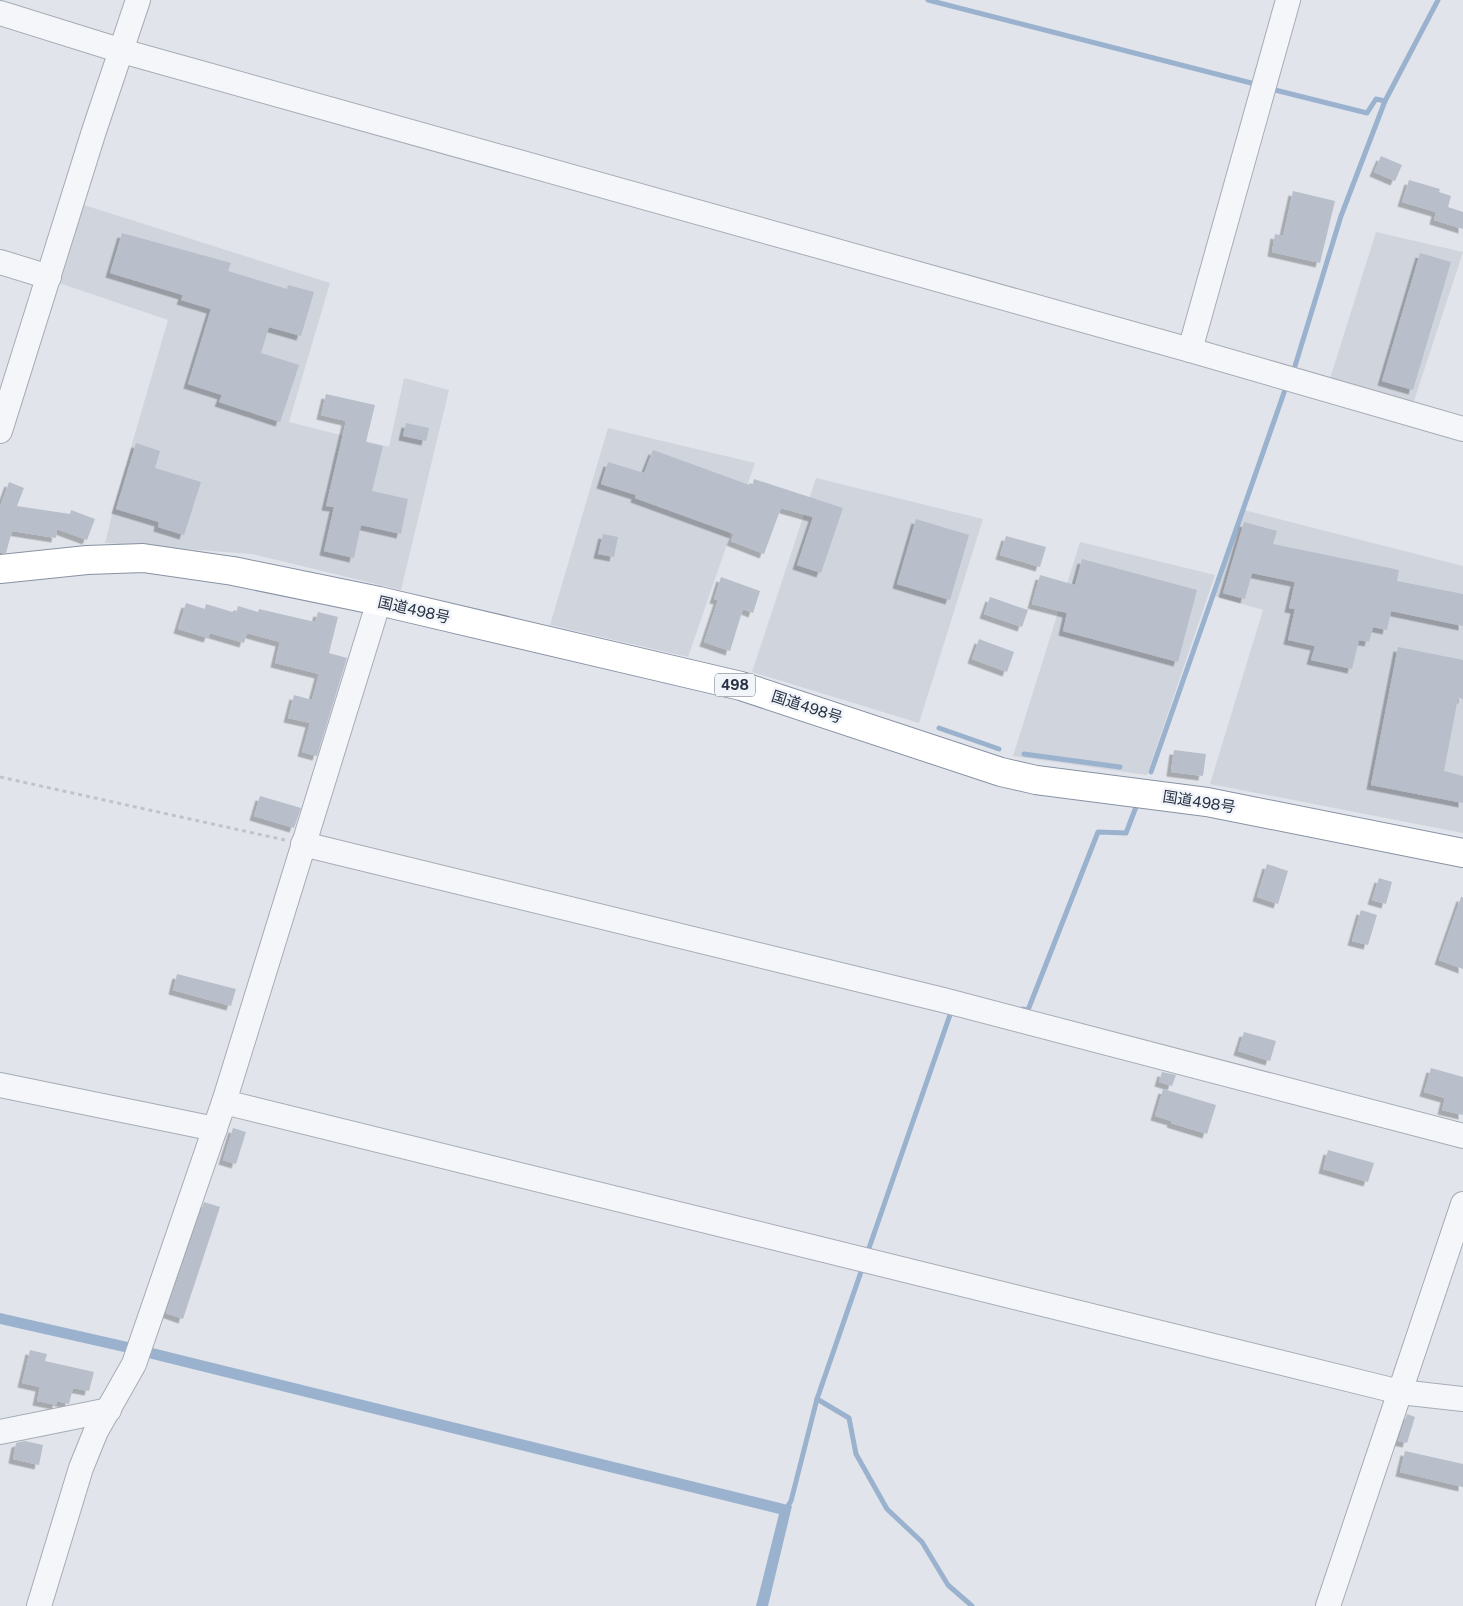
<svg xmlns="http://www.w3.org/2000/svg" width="1463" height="1606" viewBox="0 0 1463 1606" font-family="'Public Sans','Noto Sans JP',sans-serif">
<defs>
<filter id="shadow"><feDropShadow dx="-4.5" dy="4.5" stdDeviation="0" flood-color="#0004"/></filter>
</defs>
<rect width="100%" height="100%" fill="#e1e5eb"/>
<g fill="#cfd4dd">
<polygon points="81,204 330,283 289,422 389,447 404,378 449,390 401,590 252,554 105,543 114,506 168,320 59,283"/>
<polygon points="1376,232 1463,252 1411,410 1329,382"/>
<polygon points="608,428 755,463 688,657 550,625"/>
<polygon points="816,478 983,519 919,723 752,672"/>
<polygon points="1244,510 1463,566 1463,833 1210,784 1263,610 1215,596"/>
<polygon points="1080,542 1215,575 1147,775 1013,756"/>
</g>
<polygon fill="#9ab2ce" points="0,1313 128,1342 792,1506 768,1606 756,1606 779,1514 124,1352 0,1324"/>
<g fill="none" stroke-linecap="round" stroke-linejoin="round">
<g stroke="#9ab2ce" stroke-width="5">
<polyline points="928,0 1255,84"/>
<polyline points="1275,90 1367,113 1376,99 1385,101"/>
<polyline points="1295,366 1341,216 1385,101 1438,0"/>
<polyline points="939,728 999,749"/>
<polyline points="1024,754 1120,767"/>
<polyline points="1151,772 1286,387"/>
<polyline points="1022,1009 1028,1010 1098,832 1126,833 1136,807"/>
<polyline points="869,1248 951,1012"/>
<polyline points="817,1399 849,1418 856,1454 887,1509 922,1542 948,1585 972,1606"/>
<polyline points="786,1509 791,1501 817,1399 862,1269"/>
</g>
</g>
<g fill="#b8beca" filter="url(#shadow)">
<polygon points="1381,156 1402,165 1395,181 1374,172"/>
<polygon points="1409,180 1440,189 1439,192 1451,196 1448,207 1463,212 1463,229 1434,220 1436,212 1402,202"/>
<polygon points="1293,191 1335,201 1320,263 1272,252 1275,234 1283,236"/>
<polygon points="122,233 231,263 228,271 287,289 288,285 314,292 301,336 269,327 261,353 299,365 280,422 219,402 222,395 188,384 211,309 181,300 183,295 110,273"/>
<polygon points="1420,253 1451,262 1413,390 1382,381"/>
<polygon points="326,394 375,405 366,442 383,446 372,491 408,499 401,534 361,525 354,558 324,551 334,507 326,506 346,421 321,415"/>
<polygon points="406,423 429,428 426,441 403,436"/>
<polygon points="136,443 160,451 155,468 201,482 184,535 158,527 159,522 116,509"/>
<polygon points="653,450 752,486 754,479 843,508 821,573 797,565 813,517 781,508 764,554 731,541 734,534 635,498 636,495 601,484 608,462 644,473"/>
<polygon points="9,482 24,488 17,506 70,514 71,510 95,519 87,540 57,529 56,538 12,531 6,553 0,553 0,507"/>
<polygon points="916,519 969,535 950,600 897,584"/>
<polygon points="1244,522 1277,531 1273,544 1399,570 1397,581 1463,594 1463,626 1391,611 1387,630 1373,627 1369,642 1359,640 1352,669 1311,660 1315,646 1288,640 1295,609 1289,608 1295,582 1252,573 1245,599 1223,593"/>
<polygon points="603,534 618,537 614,557 598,554"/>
<polygon points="1006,536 1046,547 1040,567 1000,555"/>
<polygon points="1082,559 1197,590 1178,662 1063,631 1067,613 1032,604 1040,575 1075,585"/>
<polygon points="721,577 760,591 753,613 743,609 730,651 704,642 718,600 714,599"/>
<polygon points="990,597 1028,610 1022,627 984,614"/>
<polygon points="186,603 205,609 206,604 236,613 238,606 258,612 259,609 315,622 318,612 338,617 329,653 347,658 317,756 302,752 310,723 288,718 294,695 312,700 319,674 275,663 280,642 247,633 244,643 210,633 208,638 178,629"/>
<polygon points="979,639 1014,652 1007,672 972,659"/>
<polygon points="1398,647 1463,660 1463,699 1458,698 1444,771 1463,776 1463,803 1371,785"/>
<polygon points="1174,750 1206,754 1203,776 1171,772"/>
<polygon points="260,796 301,808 294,828 254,816"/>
<polygon points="1267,864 1288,871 1278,904 1257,897"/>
<polygon points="1379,878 1392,882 1386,904 1372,900"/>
<polygon points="1461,897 1463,897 1463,969 1439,960"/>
<polygon points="1361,910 1377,915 1368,945 1352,941"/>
<polygon points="177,974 236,989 231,1006 173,990"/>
<polygon points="1244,1032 1276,1041 1270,1061 1238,1051"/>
<polygon points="1431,1068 1463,1077 1463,1115 1442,1110 1445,1098 1424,1092"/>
<polygon points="1162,1072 1176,1075 1172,1086 1159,1082"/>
<polygon points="1163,1089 1216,1105 1207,1134 1171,1123 1172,1121 1155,1116"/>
<polygon points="233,1128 246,1132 236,1164 223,1160"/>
<polygon points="1328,1150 1374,1163 1368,1182 1323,1169"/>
<polygon points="204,1202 220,1207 183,1319 166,1313"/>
<polygon points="30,1350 47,1354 45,1361 94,1372 89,1391 73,1388 69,1404 57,1401 57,1405 37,1401 40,1387 22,1383"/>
<polygon points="1407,1414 1415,1417 1407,1443 1398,1441"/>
<polygon points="25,1441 43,1445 39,1465 13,1459 16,1443"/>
<polygon points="1405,1451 1463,1464 1463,1487 1400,1472"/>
</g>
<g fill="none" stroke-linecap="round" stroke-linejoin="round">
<g stroke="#a6acb6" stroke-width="26">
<g id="minor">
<polyline points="0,13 122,51 1190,350 1463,429"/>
<polyline points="0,262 49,277"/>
<polyline points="1190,350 1288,0"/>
<polyline points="0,431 94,131 138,0"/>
<polyline points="303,844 943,1000 1463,1136"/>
<polyline points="0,1085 215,1129"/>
<polyline points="224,1102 1400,1392 1463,1399"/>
<polyline points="0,1432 109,1410"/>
<polyline points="39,1606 81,1468 96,1431 134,1364 224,1102 379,601"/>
<polyline points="1328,1606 1463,1204"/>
</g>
</g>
<g stroke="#8792a3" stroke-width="30">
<polyline id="highway" points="0,569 87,560 143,558 233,571 379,601 741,686 1001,772 1036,780 1207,802 1463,853"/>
</g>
<polyline stroke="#c0c3ca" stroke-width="3" stroke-dasharray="4 4" stroke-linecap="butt" points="0,777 285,840"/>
<use href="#minor" stroke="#f5f6f9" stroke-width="24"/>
<use href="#highway" stroke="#fff" stroke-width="28"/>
</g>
<g text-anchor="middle" stroke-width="5" stroke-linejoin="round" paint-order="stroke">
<rect fill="#f1f4f8" stroke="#646c7b" stroke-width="1" x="715" y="673.5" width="40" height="23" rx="4"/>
<g font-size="14" font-weight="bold" fill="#283245">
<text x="735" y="690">498</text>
</g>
<g font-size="15" fill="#283245" stroke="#f1f4f8">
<text transform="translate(414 610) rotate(13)" y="5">国道498号</text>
<text transform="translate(807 707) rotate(18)" y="5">国道498号</text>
<text transform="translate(1199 802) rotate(9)" y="5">国道498号</text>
</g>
</g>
</svg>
